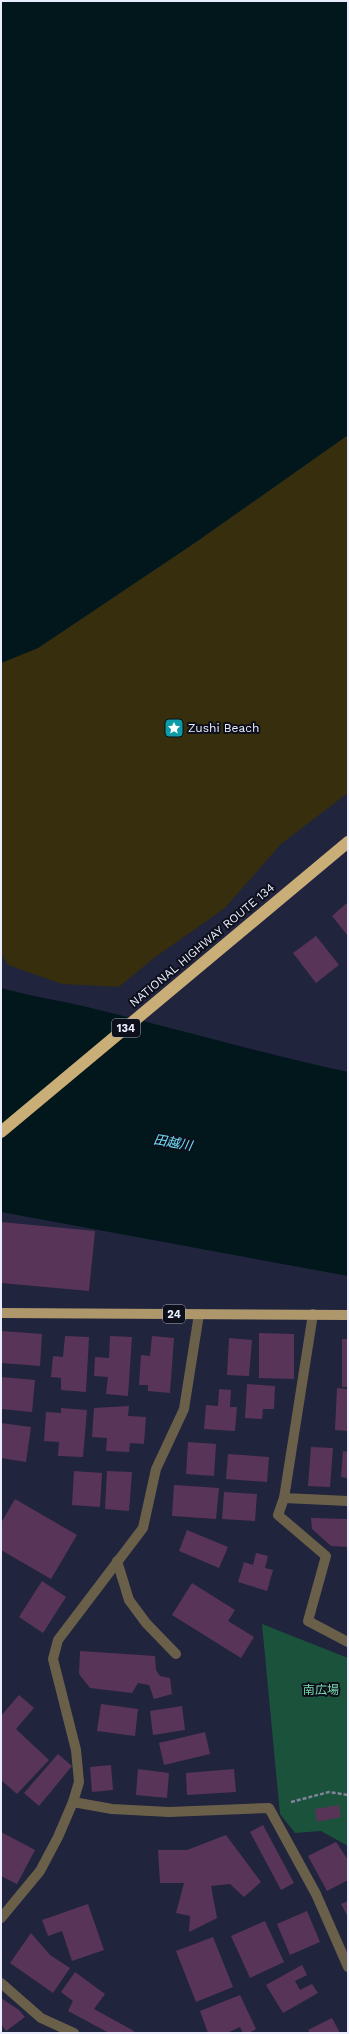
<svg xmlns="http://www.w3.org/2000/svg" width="349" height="2034" viewBox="0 0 349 2034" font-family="'Work Sans','Noto Sans JP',sans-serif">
<rect width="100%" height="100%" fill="#20243d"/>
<polygon fill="#1b523b" points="262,1624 348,1658 348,1846 321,1831 295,1833 280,1814"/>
<polygon fill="#362e0d" points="348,435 348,793 281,844 225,908 154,958 119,987 62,984 8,965 1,954 1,663 38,648 196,542"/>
<g fill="#01171c">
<polygon points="1,1 348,1 348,435 196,542 38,648 1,663"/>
<path d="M1,988C29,996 58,1000 87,1007C174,1028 260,1053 348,1072V1276L1,1212Z"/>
</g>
<g fill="#593459">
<polygon points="348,902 348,936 332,916"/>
<polygon points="316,936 339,965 316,983 293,953"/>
<polygon points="1,1222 95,1231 89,1291 1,1283"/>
<polygon points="1,1331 42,1334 40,1366 1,1363"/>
<polygon points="259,1333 294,1334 294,1379 259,1378"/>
<polygon points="65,1336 89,1337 86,1392 61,1390 61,1378 51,1377 53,1356 63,1357"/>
<polygon points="110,1336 132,1337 128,1396 106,1394 108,1377 94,1376 95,1357 109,1358"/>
<polygon points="152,1336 174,1338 170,1393 148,1391 148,1385 139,1385 141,1355 150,1356"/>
<polygon points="229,1338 252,1340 249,1376 227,1375"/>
<rect x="342" y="1339" width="6" height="48"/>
<polygon points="1,1377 35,1380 32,1412 1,1409"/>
<polygon points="247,1384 275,1386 274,1409 263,1409 262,1419 245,1418"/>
<polygon points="337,1388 348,1389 348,1431 335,1430"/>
<polygon points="219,1389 231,1390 230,1407 237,1407 235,1431 204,1429 206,1405 218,1406"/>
<polygon points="129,1406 128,1416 146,1417 144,1444 130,1443 129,1452 106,1451 107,1438 92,1437 94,1408"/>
<polygon points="61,1408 87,1410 83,1457 58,1456 59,1442 44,1441 46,1412 61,1413"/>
<polygon points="1,1423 31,1427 26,1462 1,1458"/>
<polygon points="188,1442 216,1444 214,1476 186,1474"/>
<polygon points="311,1447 333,1448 330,1487 308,1486"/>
<polygon points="343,1451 348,1452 348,1478 341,1477"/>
<polygon points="228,1454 269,1457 267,1482 226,1479"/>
<polygon points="74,1471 102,1473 100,1507 72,1505"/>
<polygon points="107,1471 132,1472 129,1511 105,1509"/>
<polygon points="174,1485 219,1488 216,1519 172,1516"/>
<polygon points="224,1492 257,1494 255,1521 222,1519"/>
<polygon points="15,1499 77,1535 51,1579 1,1550 1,1523"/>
<polygon points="311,1518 348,1519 348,1547 331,1546 312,1529"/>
<polygon points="187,1530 228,1547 219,1568 179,1551"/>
<polygon points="256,1553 268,1556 265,1568 273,1570 267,1591 238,1582 244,1562 253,1565"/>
<polygon points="42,1581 66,1597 43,1633 19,1617"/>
<polygon points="192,1583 235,1610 228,1621 254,1637 241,1658 172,1615"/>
<polygon points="80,1651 155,1656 156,1670 160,1676 170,1678 172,1694 154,1699 149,1685 138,1683 132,1693 90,1688 79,1674"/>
<polygon points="19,1695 34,1708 16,1729 49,1760 17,1794 1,1780 1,1716"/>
<polygon points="101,1704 138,1709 135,1736 97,1731"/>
<polygon points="182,1706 185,1730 153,1735 150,1711"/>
<polygon points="205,1732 210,1754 164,1765 159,1743"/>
<polygon points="58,1754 72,1766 39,1806 24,1793"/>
<polygon points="111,1765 113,1790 92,1792 90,1767"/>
<polygon points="138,1769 169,1773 167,1798 136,1795"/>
<polygon points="234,1769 236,1792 187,1795 186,1773"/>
<polygon points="339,1805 341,1817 317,1822 315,1809"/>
<polygon points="263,1825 294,1883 281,1890 250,1832"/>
<polygon points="1,1832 35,1850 17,1884 1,1876"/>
<polygon points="226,1835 261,1882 244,1897 230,1884 211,1886 217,1918 189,1932 190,1916 176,1913 184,1883 160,1883 158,1850 187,1850"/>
<polygon points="336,1842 348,1860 348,1880 327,1891 308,1856"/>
<polygon points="348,1901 348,1917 341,1904"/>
<polygon points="88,1904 104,1950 72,1961 62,1931 48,1936 42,1920"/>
<polygon points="307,1911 320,1942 290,1955 277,1924"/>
<polygon points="265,1921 284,1962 250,1978 231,1936"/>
<polygon points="31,1933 50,1955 70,1968 53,1993 10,1963"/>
<polygon points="213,1937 233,1987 196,2002 176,1951"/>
<polygon points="302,1965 307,1975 295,1981 300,1990 312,1984 318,1993 283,2013 266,1985"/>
<polygon points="75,1972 105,1994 94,2009 134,2031 133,2033 109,2033 68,2011 73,2001 61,1992"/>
<polygon points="240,1995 256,2029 249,2033 243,2033 240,2027 227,2033 208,2033 200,2011"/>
<polygon points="1,1998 19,2010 25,2017 6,2031 1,2024"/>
<polygon points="332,2018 340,2033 310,2033 308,2030"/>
</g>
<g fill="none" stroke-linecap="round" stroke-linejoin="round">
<polyline stroke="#808499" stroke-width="2.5" stroke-dasharray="4 2" stroke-linecap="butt" points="291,1802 329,1792 348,1795"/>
<g stroke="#6a604a" stroke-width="10">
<polyline points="313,1314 284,1498 348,1501"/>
<polyline points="284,1498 278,1515 326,1556 308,1621 348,1642"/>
<polyline points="117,1561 129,1600 146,1623 176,1654"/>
<polyline points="73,1802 112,1809 169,1812 269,1808 316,1894 348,1967"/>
<polyline points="1,1918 40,1871 58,1837 73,1802 79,1782 76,1750 53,1659 58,1640 143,1528 156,1469 184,1409 199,1314"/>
<polyline points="1,1983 41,2018 74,2033"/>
</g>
<polyline stroke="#ae986b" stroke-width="10" points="1,1313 348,1315"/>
<polyline stroke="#c9ae78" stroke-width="12" points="1,1132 348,842"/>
</g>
<defs>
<g id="sight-square" transform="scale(1)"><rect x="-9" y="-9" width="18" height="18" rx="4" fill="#0f9aa8" stroke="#0d0f1a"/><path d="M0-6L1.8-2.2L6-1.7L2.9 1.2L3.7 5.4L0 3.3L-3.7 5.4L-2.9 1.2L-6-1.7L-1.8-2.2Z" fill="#fff"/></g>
</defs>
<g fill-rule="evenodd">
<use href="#sight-square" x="174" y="728"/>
</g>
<g text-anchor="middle" stroke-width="4" stroke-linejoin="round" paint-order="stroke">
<g fill="#0d0f1a" stroke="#a7aaba" stroke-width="1">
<rect x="112" y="1019" width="28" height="18" rx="3"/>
<rect x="163" y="1305" width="22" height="18" rx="3"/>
</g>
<g font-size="11" font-weight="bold" fill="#e9edfe">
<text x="126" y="1032">134</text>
<text x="174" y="1318">24</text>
</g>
<g font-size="12" fill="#e9edfe" stroke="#0d0f1a" text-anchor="start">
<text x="188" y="732">Zushi Beach</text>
</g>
<g font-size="12" fill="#e9edfe" stroke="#0d0f1a">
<text transform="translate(202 945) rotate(-40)" y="4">NATIONAL HIGHWAY ROUTE 134</text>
</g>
<g font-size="12" fill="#7cd9ae" stroke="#0d0f1a">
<text x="321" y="1694">南広場</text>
</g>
<g font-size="13" font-style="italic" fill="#71e0fb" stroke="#0d0f1a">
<text transform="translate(173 1142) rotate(10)" y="5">田越川</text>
</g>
</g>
<rect width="349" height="2034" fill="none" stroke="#e9edfe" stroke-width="4"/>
</svg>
